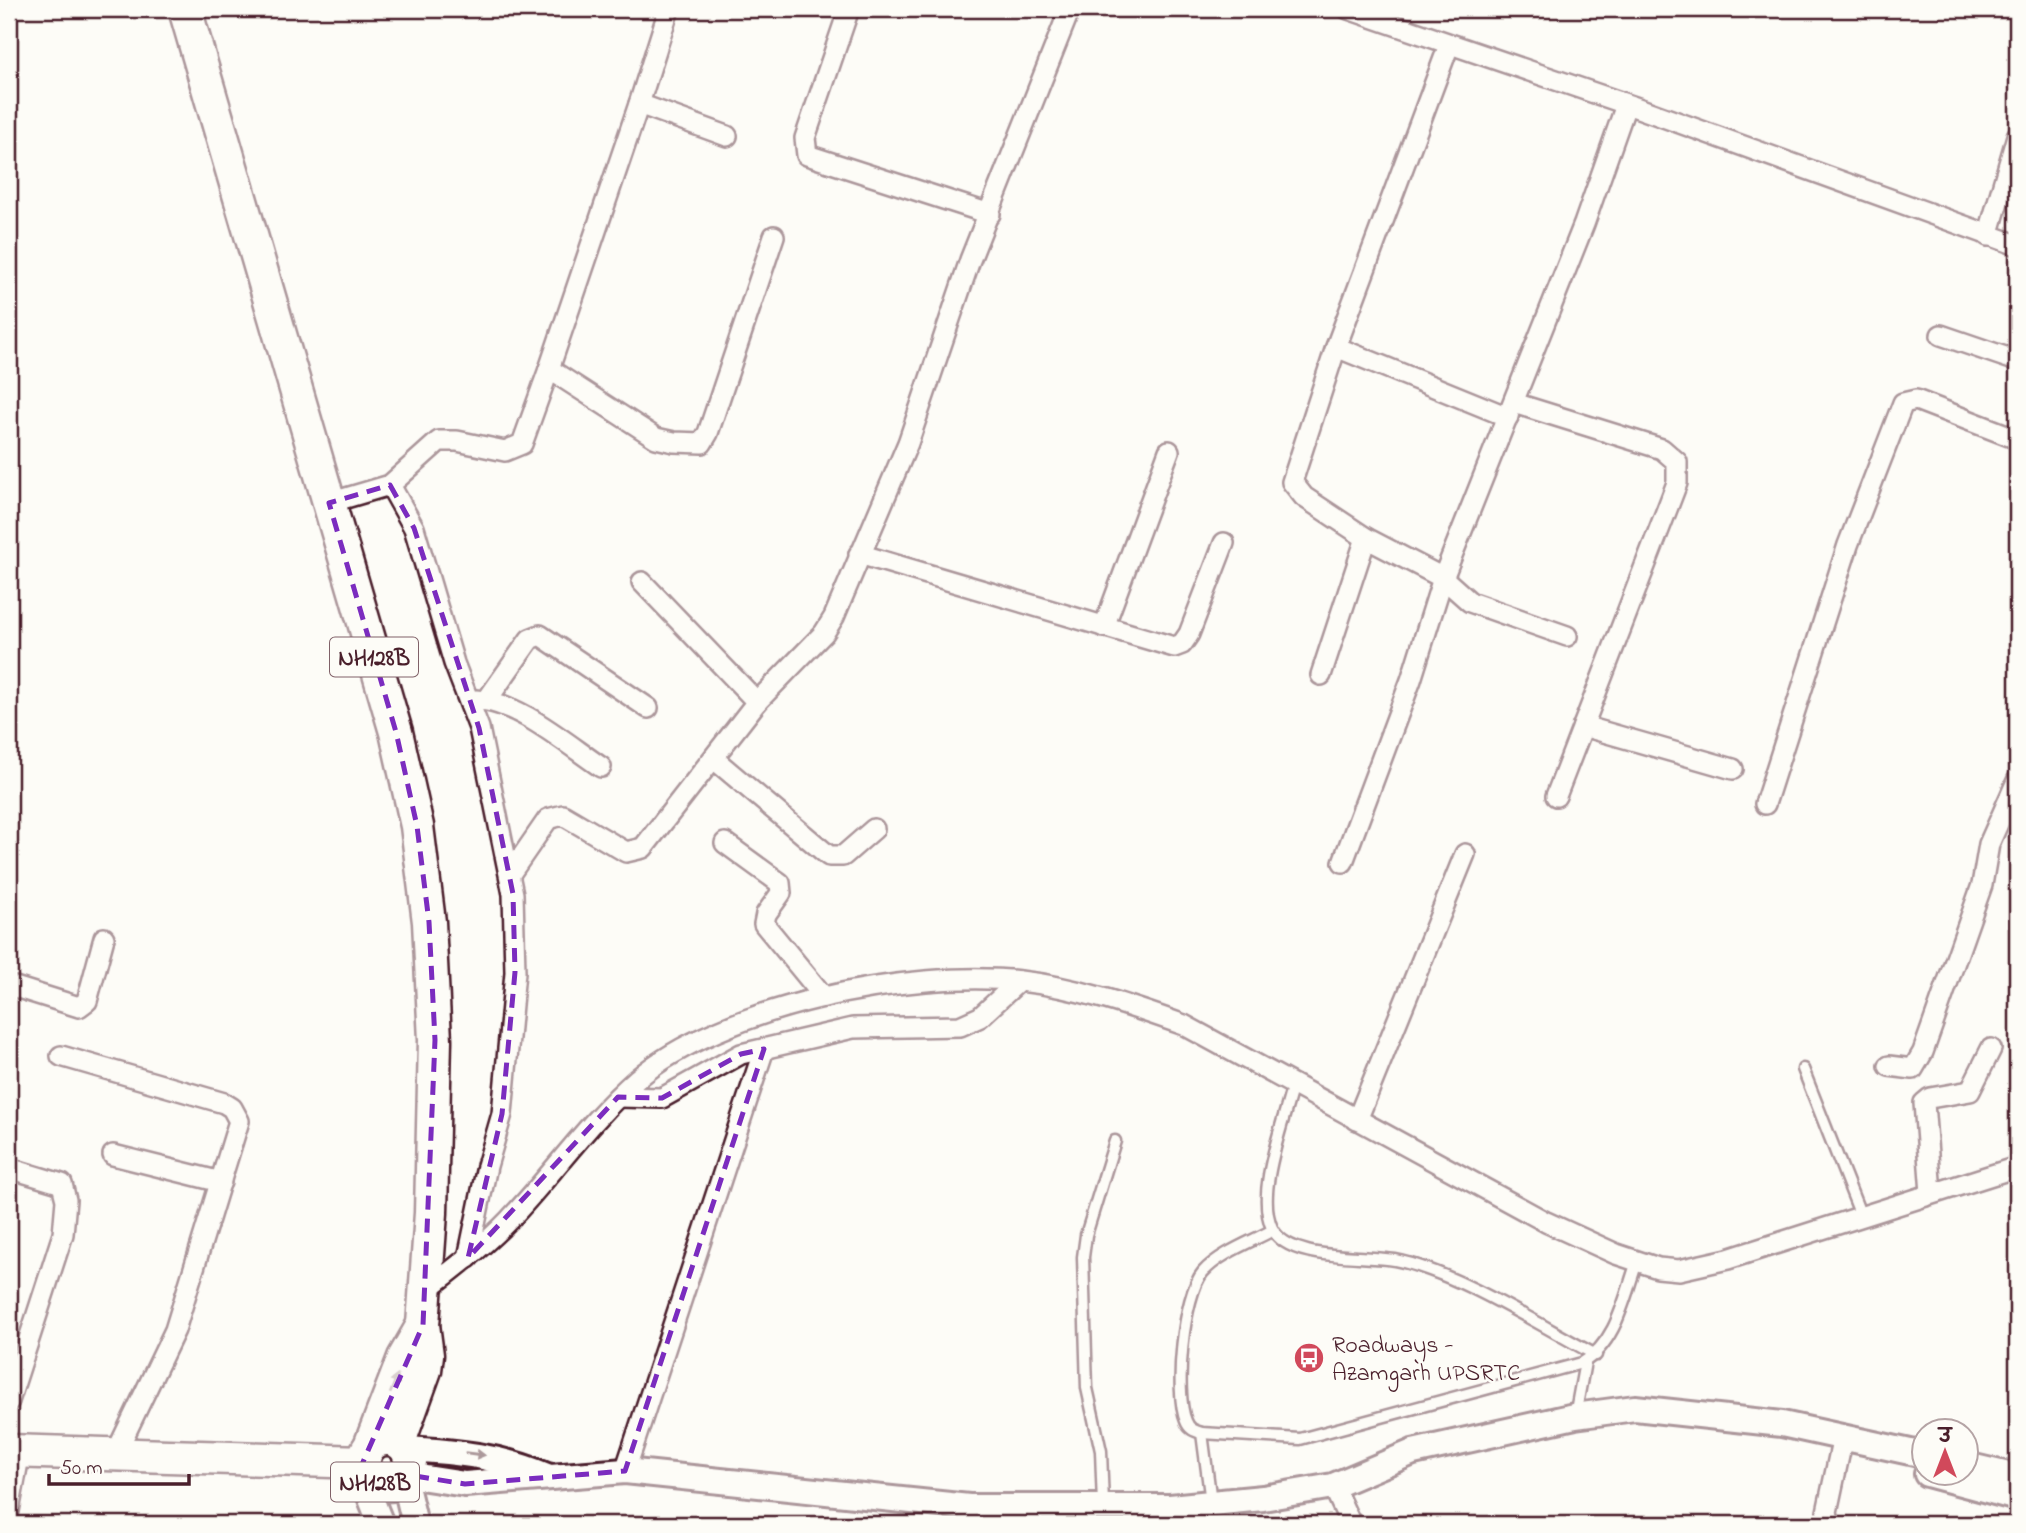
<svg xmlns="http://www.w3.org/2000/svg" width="2026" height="1533" viewBox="0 0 2026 1533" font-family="'Indie Flower','Playpen Sans Deva',sans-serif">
<rect width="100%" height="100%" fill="#fdfcf7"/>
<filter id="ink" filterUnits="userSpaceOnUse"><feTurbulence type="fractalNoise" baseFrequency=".0143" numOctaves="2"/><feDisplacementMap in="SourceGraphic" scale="14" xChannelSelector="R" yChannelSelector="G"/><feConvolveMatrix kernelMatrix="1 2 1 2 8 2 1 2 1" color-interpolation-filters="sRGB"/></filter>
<g filter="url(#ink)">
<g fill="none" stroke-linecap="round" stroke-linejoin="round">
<g stroke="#4a1f2b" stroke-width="15">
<g id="service">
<polyline points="1803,1069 1861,1216"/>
<path d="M1293,1084C1284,1122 1255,1192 1272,1228C1288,1262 1362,1254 1395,1260C1457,1272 1539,1325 1596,1355"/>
<path d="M1273,1230C1251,1242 1220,1253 1203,1272C1183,1295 1174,1393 1186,1421C1189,1429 1194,1431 1202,1433L1300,1439L1582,1363C1617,1342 1624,1298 1637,1262"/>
<polyline points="1575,1416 1585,1362"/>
<polyline points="1202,1433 1211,1502"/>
<polyline points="1103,1505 1101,1451 1087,1388 1083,1257 1086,1235 1115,1141"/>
</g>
</g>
<g stroke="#4a1f2b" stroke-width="24">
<g id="minor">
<polyline points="849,9 805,138 807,155 990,214"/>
<polyline points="1348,9 1641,109 2017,245"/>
<polyline points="1449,45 1336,347 1292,482 1304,497 1366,538 1443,578 1470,602 1567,636"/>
<polyline points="639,104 669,9"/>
<polyline points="1988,236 2017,136"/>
<polyline points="1941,335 2017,361"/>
<polyline points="1336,347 1508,417"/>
<polyline points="549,369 639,104 727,136"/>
<polyline points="1514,403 1662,449 1677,462 1677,483 1669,504 1556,796"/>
<polyline points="390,485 414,528 454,663 479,728 513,894 515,972 502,1114 487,1166 468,1258"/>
<polyline points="329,503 390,485 439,441 457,441 505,451 522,444 549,369 656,438 674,442 702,443 708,433 774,236"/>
<polyline points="859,554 1174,647 1182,644 1189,634 1224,543"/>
<polyline points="642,582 757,702"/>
<polyline points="1104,627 1169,451"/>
<polyline points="1321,675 1366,538"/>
<path d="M476,700C516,700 568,745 601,767"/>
<polyline points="487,700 530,639 540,635 648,708"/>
<polyline points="1583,726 1733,769"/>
<polyline points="714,759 829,856 843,856 874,829"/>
<polyline points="1765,804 1848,545 1903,403 1916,400 2017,439"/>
<polyline points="725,843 780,883 781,893 766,914 764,924 824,997"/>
<polyline points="1343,862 1411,680 1443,578 1584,224 1626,105"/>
<polyline points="510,874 548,819 563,815 626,852 643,848 756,703 824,633 834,617 908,443 970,260 1070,9"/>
<polyline points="9,988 15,987 79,1007 87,1001 104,938"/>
<polyline points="61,1056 224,1103 232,1108 239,1121 175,1330 115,1455"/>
<polyline points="1889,1066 1913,1069 1923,1052 1982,885 1989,844 2017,781"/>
<polyline points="618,1097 662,1098 741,1054 853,1028 960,1026 980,1017 1019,981"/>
<polyline points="1357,1120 1465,854"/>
<polyline points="113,1155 221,1182"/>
<polyline points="9,1168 62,1184 66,1200 63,1234 9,1401"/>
<polyline points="1931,1193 1924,1103 1930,1098 1970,1091 1991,1049"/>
<path d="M428,1289C456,1267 484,1246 509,1220C553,1174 589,1121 637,1079C722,1006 910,969 1020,981C1076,987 1131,1006 1184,1025L1546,1222L1616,1254L1658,1268L1679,1270L1728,1259L2017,1167"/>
<polyline points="625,1471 764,1049"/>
<polyline points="1333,1486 1351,1524"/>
<polyline points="9,1511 20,1451"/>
<polyline points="1830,1524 1827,1512 1843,1437"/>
</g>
</g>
<g stroke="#4a1f2b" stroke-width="30">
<g id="tertiary">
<path d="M407,1449C457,1452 501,1456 547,1476"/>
<polyline points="1966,1465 2017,1477"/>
<polyline points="1927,1474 2017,1498"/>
<polyline points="407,1475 465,1484 625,1471 969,1507 1170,1507 1263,1498 1333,1486 1413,1452 1575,1416 1635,1408 1782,1424 1924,1455"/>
<polyline points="404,1478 415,1524"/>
<polyline points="375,1482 371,1499 381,1524"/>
</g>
</g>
<g stroke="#4a1f2b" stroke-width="37">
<g id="trunk">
<polyline points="185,9 396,732 417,826 429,922 435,1040 431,1213 423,1325 427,1355 425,1370 399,1442"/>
<circle cx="387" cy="1462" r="23"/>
<polyline points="370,1446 404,1358 423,1325"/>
<polyline points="9,1451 363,1462"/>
</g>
</g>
<use href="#service" stroke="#fdfcf7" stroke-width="10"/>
<use href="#minor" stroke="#fdfcf7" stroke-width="19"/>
<use href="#tertiary" stroke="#fdfcf7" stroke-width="24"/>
<use href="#trunk" stroke="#fdfcf7" stroke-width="32"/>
</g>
<defs><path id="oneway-solid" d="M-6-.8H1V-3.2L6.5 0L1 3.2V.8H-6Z" transform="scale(1.75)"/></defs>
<g fill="#ac999b">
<use href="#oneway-solid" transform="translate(394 1384) rotate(-68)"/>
<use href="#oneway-solid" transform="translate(475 1454) rotate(8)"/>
</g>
</g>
<path d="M0 0H2026V1533H0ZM390,485L414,528L479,728L513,894L515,972L502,1114L468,1258L618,1097L662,1098L741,1054L764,1049L625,1471L465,1484L409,1475L385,1485L366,1473L363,1462L423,1325L435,1040L429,922L417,826L396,732L329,503Z" fill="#fdfcf7" fill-opacity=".55" fill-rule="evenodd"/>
<path fill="none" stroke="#7b2cbf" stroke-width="5" stroke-dasharray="14 9" stroke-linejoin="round" d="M390,485L414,528L479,728L513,894L515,972L502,1114L468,1258L618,1097L662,1098L741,1054L764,1049L625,1471L465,1484L409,1475L385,1485L366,1473L363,1462L423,1325L435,1040L429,922L417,826L396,732L329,503Z"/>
<defs>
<g id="bus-disc" transform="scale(1.575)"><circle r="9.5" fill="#d1495b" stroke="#fdfcf7"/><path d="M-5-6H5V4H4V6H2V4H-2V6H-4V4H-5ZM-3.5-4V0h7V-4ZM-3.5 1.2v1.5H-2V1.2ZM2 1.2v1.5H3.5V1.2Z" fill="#fff"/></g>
</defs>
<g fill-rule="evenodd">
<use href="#bus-disc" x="1309" y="1358"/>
</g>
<g text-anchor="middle" stroke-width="5" stroke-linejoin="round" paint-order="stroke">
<g fill="#fdfcf7" stroke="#806168" stroke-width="2">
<rect x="330" y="637.5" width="88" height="39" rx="5"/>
<rect x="331" y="1462.5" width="88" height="39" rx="5"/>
</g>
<g font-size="23" font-weight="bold" fill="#4a1f2b">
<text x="374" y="665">NH128B</text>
<text x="375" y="1490">NH128B</text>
</g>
<g font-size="24" fill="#4a1f2b" stroke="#fdfcf7" text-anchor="start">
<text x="1332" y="1352">Roadways -<tspan x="1332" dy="28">Azamgarh UPSRTC</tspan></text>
</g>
</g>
<rect width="2026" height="1533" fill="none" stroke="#fdfcf7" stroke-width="35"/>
<rect x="18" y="18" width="1991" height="1498" fill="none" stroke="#4a1f2b" stroke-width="2.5" filter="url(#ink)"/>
<g transform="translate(1945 1452)"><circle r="33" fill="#fdfcf7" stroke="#b5a4a5" stroke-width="2"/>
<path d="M0-5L12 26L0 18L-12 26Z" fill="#d1495b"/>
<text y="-10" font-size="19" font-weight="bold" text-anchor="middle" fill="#4a1f2b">उ</text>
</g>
<path d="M49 1474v10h140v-10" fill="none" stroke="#4a1f2b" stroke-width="3.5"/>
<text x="60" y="1474" font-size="21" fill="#4a1f2b" stroke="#fdfcf7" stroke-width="5" paint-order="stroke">50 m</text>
</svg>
